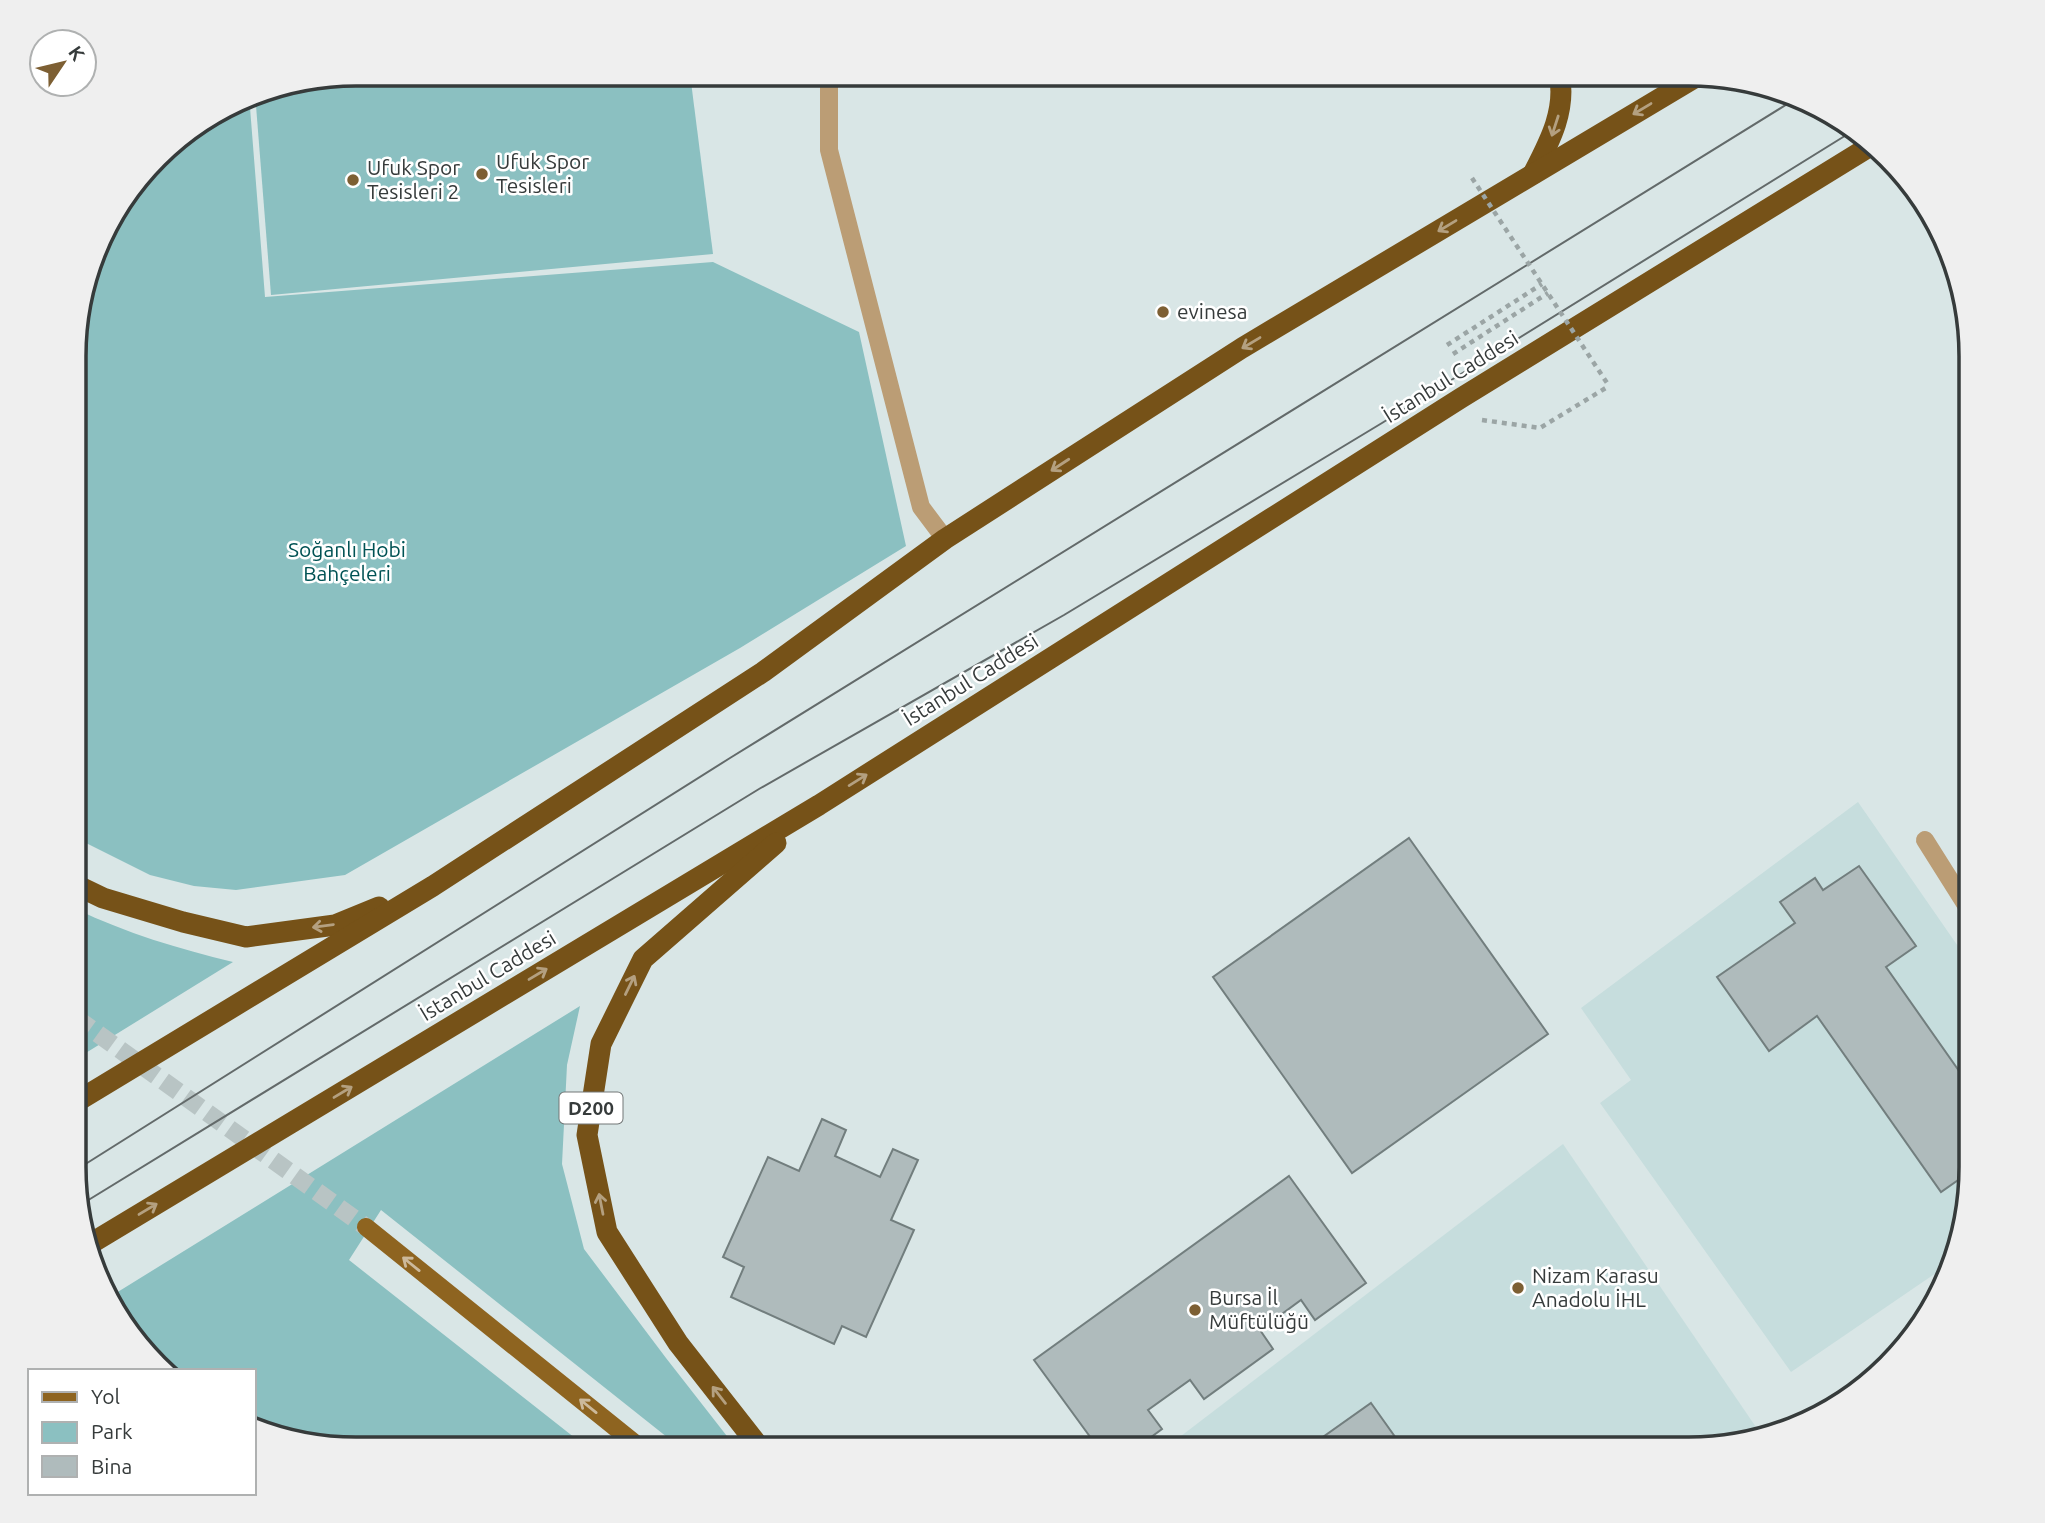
<svg xmlns="http://www.w3.org/2000/svg" width="2045" height="1523" viewBox="0 0 2045 1523" font-family="Ubuntu,sans-serif">
<rect width="100%" height="100%" fill="#d9e6e6"/>
<g fill="#c6dddd">
<polygon points="1858,802 1971,965 1971,1185 1955,1260 1791,1372 1600,1103 1631,1080 1581,1008"/>
<polygon points="1563,1144 1760,1433 1689,1449 1164,1449"/>
</g>
<g fill="#8bc0c1">
<polygon points="356,74 690,74 713,254 271,295 255,93"/>
<polygon points="249,95 265,297 713,262 859,332 906,546 740,648 345,875 236,890 194,886 150,875 76,838 76,320 103,231 169,144"/>
<path d="M76,909C126,933 179,949 233,962L76,1059Z"/>
<polygon points="580,1006 567,1065 562,1164 584,1249 666,1358 737,1449 682,1449 381,1210 349,1260 589,1449 338,1449 254,1429 254,1371 166,1371 111,1308 108,1298"/>
</g>
<g fill="#afbbbc" stroke="#727e7e" stroke-width="2">
<polygon points="1409,838 1548,1034 1352,1173 1213,977"/>
<polygon points="1859,866 1916,946 1886,967 1971,1088 1971,1171 1941,1192 1817,1016 1769,1051 1717,977 1795,923 1780,902 1815,878 1823,890"/>
<polygon points="822,1119 846,1130 835,1156 880,1177 893,1149 918,1160 891,1220 914,1230 866,1337 842,1326 834,1344 731,1297 744,1267 723,1257 768,1157 799,1171"/>
<polygon points="1289,1176 1366,1283 1315,1320 1301,1300 1260,1330 1273,1349 1204,1399 1190,1380 1148,1410 1162,1429 1135,1449 1099,1449 1034,1360"/>
<polygon points="1371,1403 1398,1441 1386,1449 1306,1449"/>
</g>
<g fill="none" stroke-linecap="round" stroke-linejoin="round">
<polyline stroke="#b8c4c4" stroke-width="18" stroke-dasharray="18 9" stroke-linecap="butt" points="76,1018 366,1227"/>
<g stroke="#9ba5a5" stroke-width="4.5" stroke-dasharray="5 5" stroke-linecap="butt">
<polyline points="1447,345 1542,284"/>
<polyline points="1453,354 1548,293"/>
<polyline points="1482,420 1540,428 1609,386"/>
</g>
<g stroke="#bb9d75" stroke-width="18">
<polyline points="829,74 829,150 921,507 945,539"/>
<polyline points="1925,840 1971,913"/>
</g>
<polyline stroke="#8e6420" stroke-width="18" points="366,1227 642,1449"/>
<g stroke="#765218" stroke-width="21">
<path d="M1533,174C1549,143 1567,110 1559,74"/>
<polyline points="76,885 103,898 183,922 246,937 335,925 379,907"/>
<polyline points="76,1102 433,886 763,672 945,539 1242,348 1701,74"/>
<polyline points="90,1244 819,805 1461,398 1872,145"/>
<polyline points="761,1449 678,1343 607,1232 587,1135 601,1044 643,959 776,843"/>
</g>
<g stroke="#636a6a" stroke-width="2">
<polyline points="76,1170 730,758 1797,98"/>
<polyline points="77,1207 759,789 1064,615 1382,423 1856,129"/>
</g>
<polyline stroke="#9ba5a5" stroke-width="4.5" stroke-dasharray="5 5" stroke-linecap="butt" points="1472,178 1609,386"/>
</g>
<defs><path id="oneway-shaft" d="M-6 0H5M1.5-3L5.5 0L1.5 3" fill="none" stroke-width="1.6" stroke-linecap="round" stroke-linejoin="round" transform="scale(1.75)"/></defs>
<g stroke="#b4a080">
<use href="#oneway-shaft" transform="translate(1642 109) rotate(149)"/>
<use href="#oneway-shaft" transform="translate(1555 126) rotate(108)"/>
<use href="#oneway-shaft" transform="translate(1447 226) rotate(149)"/>
<use href="#oneway-shaft" transform="translate(1251 343) rotate(149)"/>
<use href="#oneway-shaft" transform="translate(1060 465) rotate(147)"/>
<use href="#oneway-shaft" transform="translate(858 780) rotate(-32)"/>
<use href="#oneway-shaft" transform="translate(323 926) rotate(172)"/>
<use href="#oneway-shaft" transform="translate(538 974) rotate(-31)"/>
<use href="#oneway-shaft" transform="translate(630 985) rotate(-64)"/>
<use href="#oneway-shaft" transform="translate(343 1092) rotate(-31)"/>
<use href="#oneway-shaft" transform="translate(601 1204) rotate(-101)"/>
<use href="#oneway-shaft" transform="translate(148 1209) rotate(-31)"/>
<use href="#oneway-shaft" transform="translate(719 1395) rotate(-128)"/>
</g>
<g stroke="#ccb99b">
<use href="#oneway-shaft" transform="translate(411 1264) rotate(-141)"/>
<use href="#oneway-shaft" transform="translate(588 1406) rotate(-141)"/>
</g>
<g fill="#7d5f33" stroke="#fff" stroke-width="2.5">
<circle cx="482" cy="174" r="7"/>
<circle cx="353" cy="180" r="7"/>
<circle cx="1163" cy="312" r="7"/>
<circle cx="1518" cy="1288" r="7"/>
<circle cx="1195" cy="1310" r="7"/>
</g>
<g text-anchor="middle" stroke-width="5" stroke-linejoin="round" paint-order="stroke">
<rect fill="#fff" stroke="#727676" stroke-width="2" x="559.5" y="1092.5" width="63" height="31" rx="5"/>
<g font-size="19" font-weight="bold" fill="#363b3b">
<text x="591" y="1115">D200</text>
</g>
<g font-size="21" fill="#363b3b" stroke="#fff" text-anchor="start">
<text x="496" y="169">Ufuk Spor<tspan x="496" dy="24">Tesisleri</tspan></text>
<text x="367" y="175">Ufuk Spor<tspan x="367" dy="24">Tesisleri 2</tspan></text>
<text x="1177" y="319">evinesa</text>
<text x="1532" y="1283">Nizam Karasu<tspan x="1532" dy="24">Anadolu İHL</tspan></text>
<text x="1209" y="1305">Bursa İl<tspan x="1209" dy="24">Müftülüğü</tspan></text>
</g>
<g font-size="21" fill="#363b3b" stroke="#fff">
<text transform="translate(1451 377) rotate(-32)" y="7">İstanbul Caddesi</text>
<text transform="translate(971 680) rotate(-32)" y="7">İstanbul Caddesi</text>
<text transform="translate(488 976) rotate(-31)" y="7">İstanbul Caddesi</text>
</g>
<g font-size="21" fill="#005254" stroke="#fff">
<text x="347" y="557">Soğanlı Hobi<tspan x="347" dy="24">Bahçeleri</tspan></text>
</g>
</g>
<path d="M0 0H2045V1523H0ZM356 86H1689A270 270 0 0 1 1959 356V1167A270 270 0 0 1 1689 1437H356A270 270 0 0 1 86 1167V356A270 270 0 0 1 356 86Z" fill="#efefef" fill-rule="evenodd"/>
<path fill="none" stroke="#363b3b" stroke-width="3.5" d="M356 86H1689A270 270 0 0 1 1959 356V1167A270 270 0 0 1 1689 1437H356A270 270 0 0 1 86 1167V356A270 270 0 0 1 356 86Z"/>
<rect x="28" y="1369" width="228" height="126" fill="#ffffff" stroke="#afb1b1" stroke-width="2"/>
<rect x="42" y="1392" width="35" height="10" fill="#8e6420" stroke="#afb1b1" stroke-width="2"/>
<text x="91" y="1404" font-size="21" fill="#363b3b">Yol</text>
<rect x="42" y="1422" width="35" height="21" fill="#8bc0c1" stroke="#afb1b1" stroke-width="2"/>
<text x="91" y="1439" font-size="21" fill="#363b3b">Park</text>
<rect x="42" y="1456" width="35" height="21" fill="#afbbbc" stroke="#afb1b1" stroke-width="2"/>
<text x="91" y="1474" font-size="21" fill="#363b3b">Bina</text>
<g transform="translate(63 63) rotate(55)"><circle r="33" fill="#ffffff" stroke="#afb1b1" stroke-width="2"/>
<path d="M0-5L12 26L0 18L-12 26Z" fill="#7d5f33"/>
<text y="-10" font-size="19" font-weight="bold" text-anchor="middle" fill="#363b3b">K</text>
</g>
</svg>
